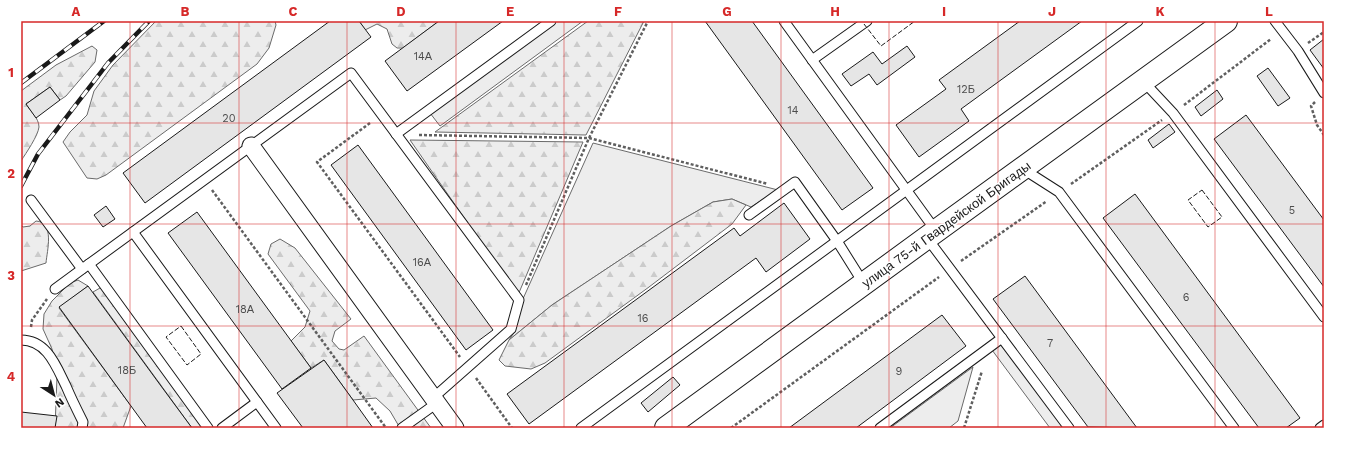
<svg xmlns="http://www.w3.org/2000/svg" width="1345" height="449" viewBox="0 0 1345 449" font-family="'Work Sans',sans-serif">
<defs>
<pattern id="forest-firs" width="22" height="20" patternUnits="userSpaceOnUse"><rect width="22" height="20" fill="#ededed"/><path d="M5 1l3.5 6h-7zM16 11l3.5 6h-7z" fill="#cbcbcb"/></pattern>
</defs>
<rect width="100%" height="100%" fill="#fff"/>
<g fill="#ededed" stroke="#6a6a6a">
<polygon points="555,21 583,21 440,126 430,113"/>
<polygon points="593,143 778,190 751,207 732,199 713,202 671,226 552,305 509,340 515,331 522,301"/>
<polygon points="1002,342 1065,428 1050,428 992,350"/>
<polygon points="973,367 958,421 949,428 890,428"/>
</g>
<g fill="url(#forest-firs)" stroke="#6a6a6a">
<polygon points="156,21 275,21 276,25 269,48 257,64 106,175 97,179 87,178 63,142 70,132 87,115 94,91 113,65"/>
<polygon points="359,21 439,21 403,48 397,48 392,44 387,29 377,24 365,30"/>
<polygon points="588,21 644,21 586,135 435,132"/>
<path d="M92,46L97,50L95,62L66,96L60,100L50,87L26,104C30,111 39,118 39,127C38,136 26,153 21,161V91L56,65Z"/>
<polygon points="410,140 583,142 518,295"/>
<polygon points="732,199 746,205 732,224 649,287 545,363 531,369 505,366 499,360 509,340 552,305 671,226 713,202"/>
<path d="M36,221C55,222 47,251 46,263L21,271V225L23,227L30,226Z"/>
<polygon points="280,239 295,248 351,319 335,331 332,341 339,349 344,350 364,336 431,428 400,428 390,411 376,398 353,400 324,360 311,368 291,341 305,327 310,311 268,254 271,244"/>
<polygon points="78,280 88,286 59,308 131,406 123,428 55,428 57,377 52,349 43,329 44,314 52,301 70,283"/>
<polygon points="100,288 104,289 206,428 192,428 93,292"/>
</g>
<g fill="#e6e6e6" stroke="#1a1a1a">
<polygon points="330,21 359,21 371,37 145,203 123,173"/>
<polygon points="439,21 503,21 407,91 385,61"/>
<polygon points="705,21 752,21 873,188 842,210"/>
<polygon points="1020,21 1082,21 961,109 969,121 919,157 896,125 946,89 939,80"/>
<polygon points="1324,39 1324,69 1310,50"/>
<polygon points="907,46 915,57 877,85 869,74 851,86 842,74 873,52 882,64"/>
<polygon points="1268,68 1290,98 1278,106 1257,76"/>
<polygon points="50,87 60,100 36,118 26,104"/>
<polygon points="1217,90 1223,99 1201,116 1195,107"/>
<polygon points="1246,115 1324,220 1324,287 1214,139"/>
<polygon points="1169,124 1175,132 1153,148 1148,140"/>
<polygon points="358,145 493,330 466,350 331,165"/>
<polygon points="1135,194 1300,418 1286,428 1259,428 1103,218"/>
<polygon points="784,203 810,239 766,272 756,258 529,424 507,394 734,228 740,236"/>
<polygon points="106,206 115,219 103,227 94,215"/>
<polygon points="197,212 311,368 282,389 168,233"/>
<polygon points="1025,276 1137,428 1088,427 993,299"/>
<polygon points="88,286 161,386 192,428 147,428 59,307"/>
<polygon points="942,315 966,346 856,428 789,428"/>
<polygon points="324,360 353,400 373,428 303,428 277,393"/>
<polygon points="673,377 680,385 648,412 641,403"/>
<polygon points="21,412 57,416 55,428 21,428"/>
</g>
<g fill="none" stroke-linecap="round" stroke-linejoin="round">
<g stroke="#1a1a1a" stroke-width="11">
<g id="lane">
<polyline points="784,21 936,231"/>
<polyline points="1275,21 1298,51 1324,93"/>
<polyline points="812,60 867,21"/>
<polyline points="1143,81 1173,113 1324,317"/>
<polyline points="396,134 551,21"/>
<polyline points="1023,169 1059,192 1234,428"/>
<polyline points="31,200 82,269"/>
<polyline points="749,215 795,182 837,241 864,284"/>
<polyline points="133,232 276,428"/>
<polyline points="927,238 1069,428"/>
<polyline points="89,264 351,73 519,300 511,329 433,398"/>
<polyline points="55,289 89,264 208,428"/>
<path d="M21,340C47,340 56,366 66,386C71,398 77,410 83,422L82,428"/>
<polyline points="222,428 257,402"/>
<polyline points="402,428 437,403"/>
<polyline points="581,428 1138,21"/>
<polyline points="880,428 1002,338"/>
<polyline points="1320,428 1324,425"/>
</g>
</g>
<g stroke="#1a1a1a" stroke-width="19">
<polyline id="street" points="251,146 455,428"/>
</g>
<g stroke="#1a1a1a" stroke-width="24">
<polyline id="secondary" points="666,428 936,231 1226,21"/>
</g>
<g stroke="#5f5f5f" stroke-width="2.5" stroke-dasharray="3 2" stroke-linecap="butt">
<polyline points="1308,43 1324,32"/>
<polyline points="1315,102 1311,106 1317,125 1324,135"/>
<polyline points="1184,105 1271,39"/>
<polyline points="370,123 317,162 460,357"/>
<polyline points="419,135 589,138 768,184"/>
<polyline points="1071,184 1162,120"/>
<polyline points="212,190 386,428"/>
<polyline points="961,261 1047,201"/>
<polyline points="526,285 589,138 648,21"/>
<polyline points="31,327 32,320 47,299"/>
<polyline points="476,378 512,428"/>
<polyline points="731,428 939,277"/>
<polyline points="964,428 982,371"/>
</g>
<use href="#lane" stroke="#fff" stroke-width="9"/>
<use href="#street" stroke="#fff" stroke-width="17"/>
<use href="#secondary" stroke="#fff" stroke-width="22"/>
<g stroke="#1a1a1a" stroke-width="4.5">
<g id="rail">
<polyline points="21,83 104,21"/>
<polyline points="21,186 38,154 108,63 149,21"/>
</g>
</g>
<use href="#rail" stroke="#fff" stroke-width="3" stroke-dasharray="9" stroke-linecap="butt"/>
<g stroke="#1a1a1a" stroke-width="1" stroke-dasharray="5 2" stroke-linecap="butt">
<polyline points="864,24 881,46 915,21"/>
<polygon points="1202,190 1222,217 1208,227 1188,200"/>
<polygon points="181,326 201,354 187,365 166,337"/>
</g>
</g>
<path fill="none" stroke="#d62828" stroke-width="1" stroke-opacity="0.55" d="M130,21V428M239,21V428M347,21V428M456,21V428M564,21V428M672,21V428M781,21V428M889,21V428M998,21V428M1106,21V428M1215,21V428M21,123H1324M21,224H1324M21,326H1324"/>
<g text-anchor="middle" stroke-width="3" stroke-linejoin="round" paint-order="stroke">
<g font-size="11" fill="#4d4d4d">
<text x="423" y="60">14А</text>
<text x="966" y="93">12Б</text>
<text x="793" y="114">14</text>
<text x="229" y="122">20</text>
<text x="1292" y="214">5</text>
<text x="422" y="266">16А</text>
<text x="1186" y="301">6</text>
<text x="245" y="313">18А</text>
<text x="643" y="322">16</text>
<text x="1050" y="347">7</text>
<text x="127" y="374">18Б</text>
<text x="899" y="375">9</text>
</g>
<g font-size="13" fill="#1a1a1a" stroke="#fff">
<text transform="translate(946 224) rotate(-36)" y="5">улица 75-й Гвардейской Бригады</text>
</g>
</g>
<rect width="1345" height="449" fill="none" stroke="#ffffff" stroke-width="44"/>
<g transform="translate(54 395) rotate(144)" stroke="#ffffff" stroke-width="3" paint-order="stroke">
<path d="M0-3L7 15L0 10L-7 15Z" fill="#1a1a1a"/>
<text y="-6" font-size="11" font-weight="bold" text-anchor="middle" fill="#1a1a1a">N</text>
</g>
<rect x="22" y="22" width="1301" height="405" fill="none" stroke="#d62828" stroke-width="1.5"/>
<g font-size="13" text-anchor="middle" font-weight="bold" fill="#d62828">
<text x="76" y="16">A</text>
<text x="185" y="16">B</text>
<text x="293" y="16">C</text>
<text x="401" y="16">D</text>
<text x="510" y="16">E</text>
<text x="618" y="16">F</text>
<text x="727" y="16">G</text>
<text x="835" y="16">H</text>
<text x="944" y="16">I</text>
<text x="1052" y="16">J</text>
<text x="1160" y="16">K</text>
<text x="1269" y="16">L</text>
<text x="11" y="77">1</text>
<text x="11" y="178">2</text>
<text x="11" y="280">3</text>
<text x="11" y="381">4</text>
</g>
</svg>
